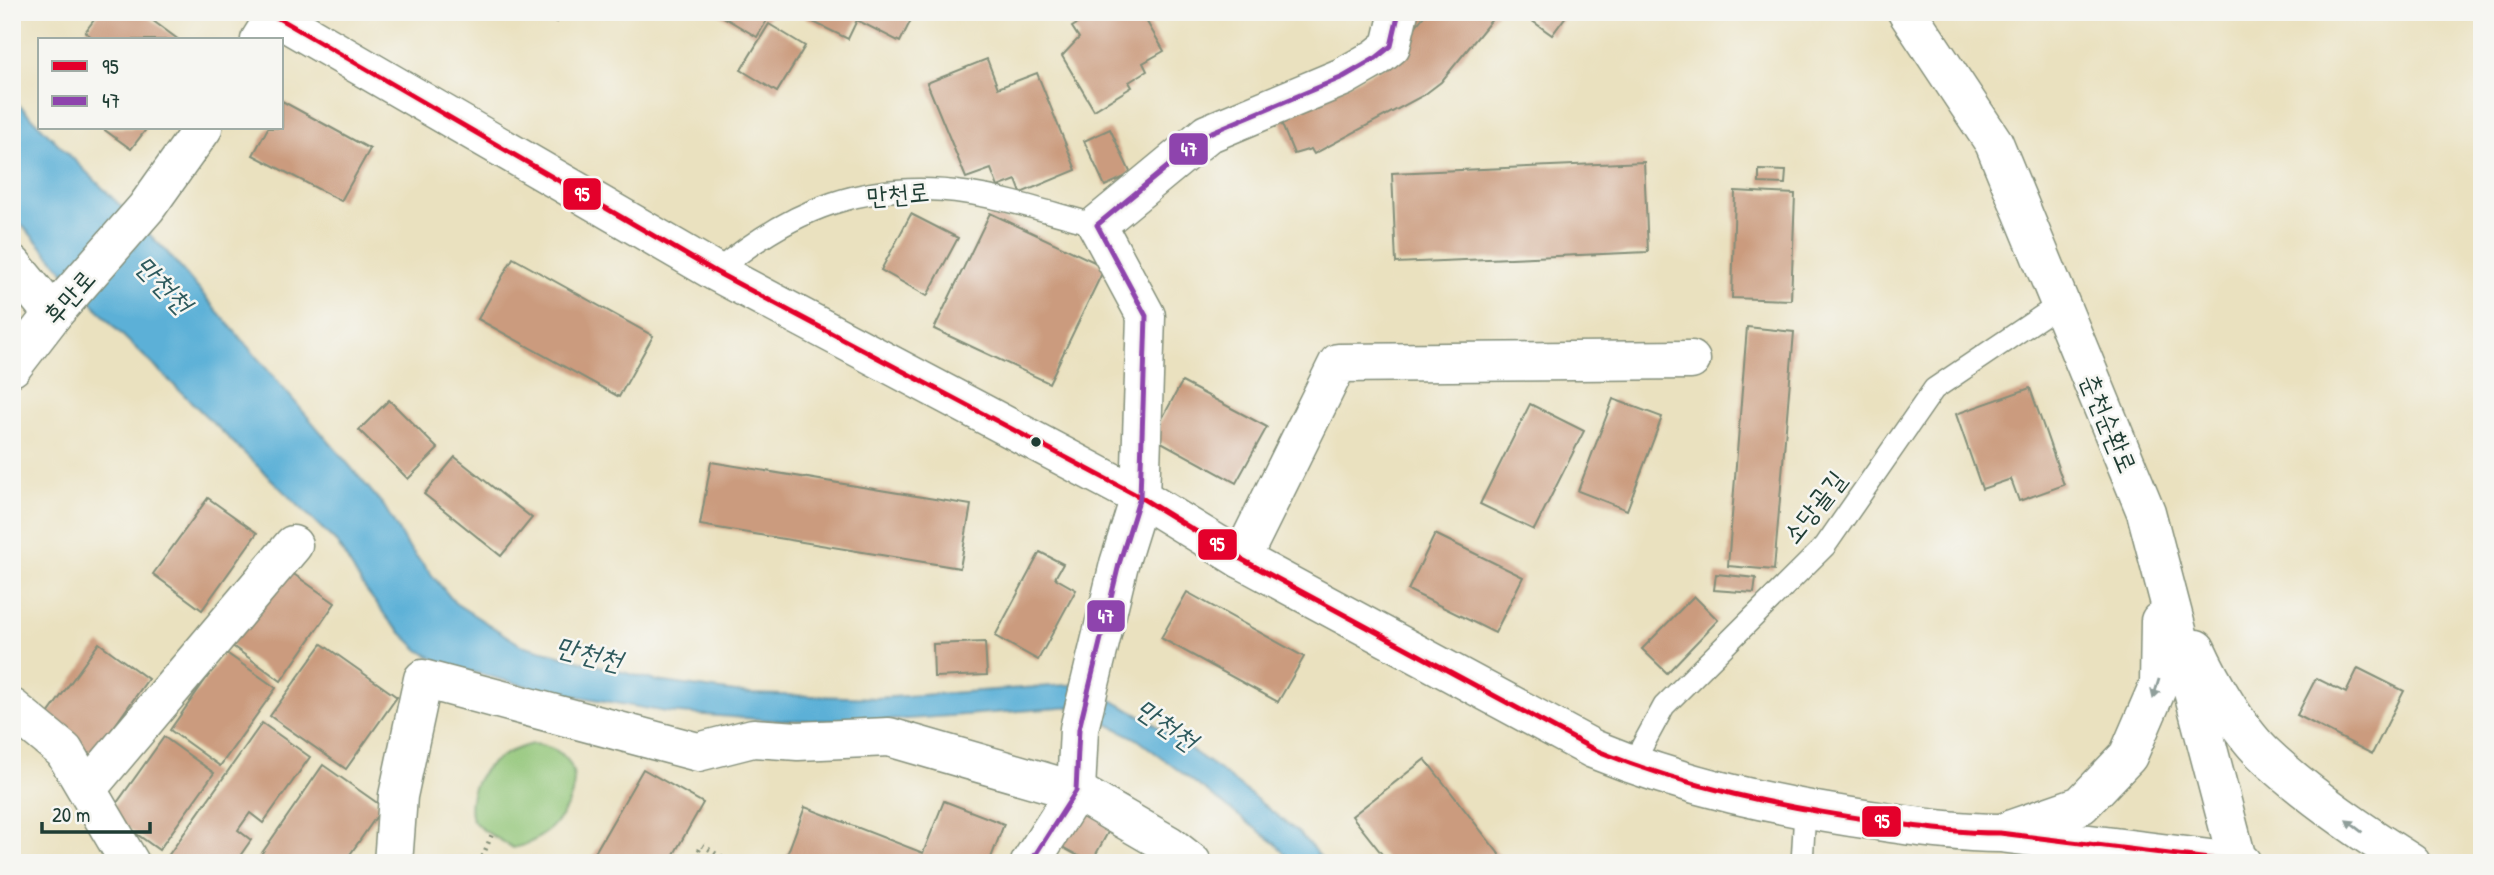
<svg xmlns="http://www.w3.org/2000/svg" width="2494" height="875" viewBox="0 0 2494 875" font-family="'Patrick Hand','Poor Story',sans-serif">
<rect width="100%" height="100%" fill="#f6f6f2"/>
<filter id="ink" filterUnits="userSpaceOnUse"><feTurbulence type="fractalNoise" baseFrequency=".0143" numOctaves="2"/><feDisplacementMap in="SourceGraphic" scale="14" xChannelSelector="R" yChannelSelector="G"/><feConvolveMatrix kernelMatrix="1 2 1 2 8 2 1 2 1" color-interpolation-filters="sRGB"/></filter>
<filter id="wash" filterUnits="userSpaceOnUse"><feTurbulence type="fractalNoise" baseFrequency=".00686" numOctaves="4" result="noise"/><feDisplacementMap in="SourceGraphic" scale="28" xChannelSelector="R" yChannelSelector="G"/><feGaussianBlur stdDeviation="1.57" result="paint"/><feColorMatrix in="noise" values="0 0 0 0 0 0 0 0 0 0 0 0 0 0 0 0 0 1.4 0 .05"/><feComposite in="paint" operator="in"/></filter>
<g filter="url(#wash)">
<rect width="100%" height="100%" fill="#eae1bf"/>
<path fill="#8fc475" stroke="#578054" stroke-width="2" d="M532,744C607,751 569,838 513,848C502,840 480,831 473,820C469,814 470,806 471,799C476,767 504,751 532,744Z"/>
<polygon fill="#5bb0d7" stroke="#3d7686" stroke-width="2" points="12,98 166,251 384,506 406,544 455,603 521,645 657,681 750,694 877,698 1082,684 1150,721 1221,771 1300,834 1326,863 1293,863 1276,844 1137,739 1075,707 880,721 771,720 666,712 543,690 445,665 419,650 391,623 363,586 337,543 116,329 12,214"/>
<g id="blocks">
<g fill="#cb9b7e">
<polygon points="100,12 141,12 179,40 96,40 85,32"/>
<polygon points="539,12 562,12 557,22"/>
<polygon points="715,12 772,12 757,37"/>
<polygon points="808,12 915,12 900,42 857,20 848,39 805,18"/>
<polygon points="1097,12 1141,12 1164,51 1143,63 1147,71 1129,82 1132,87 1094,110 1062,56 1079,38 1072,27"/>
<polygon points="1427,12 1498,12 1441,82 1424,95 1314,154 1311,149 1294,154 1280,120 1407,54 1409,52 1401,45"/>
<polygon points="1537,12 1569,12 1552,35 1531,20"/>
<polygon points="769,24 805,46 777,92 741,70"/>
<polygon points="987,59 998,88 1037,73 1076,170 1021,193 1016,180 998,187 991,169 966,178 927,83"/>
<polygon points="282,101 370,149 341,201 253,155 268,128 282,128"/>
<polygon points="102,128 147,128 131,149"/>
<polygon points="1110,129 1131,174 1105,186 1084,141"/>
<polygon points="1644,162 1648,252 1396,263 1392,173"/>
<polygon points="1759,170 1786,171 1785,184 1759,183"/>
<polygon points="1735,191 1795,194 1791,300 1732,298"/>
<polygon points="990,213 1105,267 1049,383 934,329"/>
<polygon points="911,214 958,238 927,296 881,270"/>
<polygon points="513,258 653,336 619,397 478,319"/>
<polygon points="1747,327 1794,332 1774,570 1728,566"/>
<polygon points="1182,382 1267,427 1236,483 1152,437"/>
<polygon points="2030,388 2064,485 2019,501 2011,479 1982,489 1956,414"/>
<polygon points="1613,399 1662,417 1627,510 1578,491"/>
<polygon points="389,400 438,449 408,479 359,430"/>
<polygon points="1530,404 1584,431 1534,530 1480,504"/>
<polygon points="455,457 532,518 501,556 424,494"/>
<polygon points="711,462 971,505 960,568 700,525"/>
<polygon points="208,498 257,533 202,610 153,574"/>
<polygon points="1435,534 1523,577 1495,633 1408,590"/>
<polygon points="1040,552 1063,564 1055,578 1076,590 1038,660 995,636"/>
<polygon points="285,568 335,603 281,681 231,645"/>
<polygon points="1716,574 1756,578 1754,593 1714,590"/>
<polygon points="1187,592 1304,657 1278,702 1161,638"/>
<polygon points="1694,596 1718,620 1667,673 1642,649"/>
<polygon points="985,642 987,675 934,677 933,644"/>
<polygon points="99,643 148,679 93,756 43,721"/>
<polygon points="322,644 397,697 346,769 270,716"/>
<polygon points="225,652 276,688 220,766 170,730"/>
<polygon points="2358,668 2404,691 2372,754 2297,715 2316,678 2346,693"/>
<polygon points="262,723 310,757 263,823 250,813 238,830 251,840 235,863 163,863"/>
<polygon points="164,737 214,773 159,850 109,814"/>
<polygon points="1425,759 1506,863 1389,863 1352,816"/>
<polygon points="323,765 383,807 344,863 255,863"/>
<polygon points="643,769 703,803 669,863 589,863"/>
<polygon points="1089,778 1127,798 1091,863 1053,842"/>
<polygon points="944,801 1004,824 989,863 784,863 805,807 923,853"/>
</g>
</g>
</g>
<g filter="url(#ink)">
<use href="#blocks" fill-opacity="0" stroke="#848f7a" stroke-width="2"/>
<g fill="none" stroke-linecap="round" stroke-linejoin="round">
<g stroke="#848f7a" stroke-width="24">
<g id="service">
<path d="M716,272C792,208 867,179 967,193C1010,199 1054,214 1097,225"/>
<polyline points="1632,765 1664,706 1825,546 1934,389 2060,304"/>
<polyline points="1802,863 1805,811"/>
</g>
</g>
<g stroke="#848f7a" stroke-width="41">
<g id="minor">
<polyline points="260,40 275,16"/>
<polyline points="12,264 53,314"/>
<polyline points="12,367 53,314 146,208 203,128"/>
<polyline points="1241,559 1338,363 1691,360"/>
<polyline points="12,708 64,751 130,863"/>
<polyline points="87,789 293,545"/>
<polyline points="393,863 398,796 423,679 698,752 753,738 798,741 889,737 1076,791 1169,845 1192,863"/>
<polyline points="1030,863 1076,791 1079,729 1119,564 1140,497 1146,316 1097,225 1207,134 1343,77 1376,58 1391,46 1399,12"/>
</g>
</g>
<g stroke="#848f7a" stroke-width="41">
<g id="tertiary">
<path d="M268,12L716,272L1140,497L1241,559L1593,749C1685,787 1780,807 1878,821C1919,827 1959,833 2000,833L2242,863"/>
<polyline points="1907,12 1994,143 2146,512 2238,863"/>
<path d="M2196,649C2210,680 2238,729 2263,753C2307,795 2360,831 2411,863"/>
<polyline points="2009,830 2081,805 2128,756 2159,684 2160,621"/>
</g>
</g>
<g stroke="#848f7a" stroke-width="4.5" stroke-dasharray="2 5" stroke-linecap="butt">
<polyline points="480,863 492,834"/>
<polyline points="692,863 702,845 731,863"/>
</g>
<use href="#service" stroke="#fff" stroke-width="21"/>
<use href="#minor" stroke="#fff" stroke-width="38"/>
<use href="#tertiary" stroke="#fff" stroke-width="38"/>
<g stroke="#f6f6f2" stroke-width="10">
<path id="bus-1" d="M268,12L716,272L1140,497L1241,559L1593,749C1685,787 1780,807 1878,821C1919,827 1959,833 2000,833L2242,863"/>
</g>
<g stroke="#f6f6f2" stroke-width="10">
<polyline id="bus-2" points="1030,863 1076,791 1079,729 1119,564 1140,497 1146,316 1097,225 1207,134 1343,77 1376,58 1391,46 1399,12"/>
</g>
<use href="#bus-1" stroke="#e4002b" stroke-width="5"/>
<use href="#bus-2" stroke="#8e44ad" stroke-width="5"/>
</g>
<defs><path id="oneway-solid" d="M-6-.8H1V-3.2L6.5 0L1 3.2V.8H-6Z" transform="scale(1.75)"/></defs>
<g fill="#8f9e9a">
<use href="#oneway-solid" transform="translate(2156 689) rotate(107)"/>
<use href="#oneway-solid" transform="translate(2354 826) rotate(-143)"/>
</g>
</g>
<circle fill="#1f3d34" stroke="#f6f6f2" stroke-width="2.5" cx="1036" cy="442" r="6"/>
<g text-anchor="middle" stroke-width="5" stroke-linejoin="round" paint-order="stroke">
<g font-size="26" fill="#1f3d34" stroke="#f6f6f2">
<text transform="translate(898 194) rotate(-5)" y="9">만천로</text>
<text transform="translate(69 297) rotate(-49)" y="9">후만로</text>
<text transform="translate(2109 423) rotate(67)" y="9">춘천순환로</text>
<text transform="translate(1814 507) rotate(-52)" y="9">소당골길</text>
</g>
<g font-size="28" font-style="italic" fill="#2e5a5d" stroke="#f6f6f2">
<text transform="translate(164 284) rotate(46)" y="10">만천천</text>
<text transform="translate(589 653) rotate(14)" y="10">만천천</text>
<text transform="translate(1167 724) rotate(35)" y="10">만천천</text>
</g>
</g>
<g stroke="#f6f6f2" stroke-width="2.5">
<rect x="1168" y="132" width="41" height="34" rx="7" fill="#8e44ad"/>
<rect x="562" y="177" width="40" height="34" rx="7" fill="#e4002b"/>
<rect x="1197" y="528" width="41" height="33" rx="7" fill="#e4002b"/>
<rect x="1086" y="599" width="40" height="34" rx="7" fill="#8e44ad"/>
<rect x="1861" y="805" width="41" height="33" rx="7" fill="#e4002b"/>
</g>
<g font-size="19" text-anchor="middle" font-weight="bold" fill="#fff">
<text x="1189" y="156">47</text>
<text x="582" y="201">95</text>
<text x="1217" y="551">95</text>
<text x="1106" y="623">47</text>
<text x="1882" y="828">95</text>
</g>
<rect width="2494" height="875" fill="none" stroke="#f6f6f2" stroke-width="42"/>
<rect x="38" y="38" width="245" height="91" fill="#f6f6f2" stroke="#a0aca6" stroke-width="2"/>
<rect x="52" y="61" width="35" height="10" fill="#e4002b" stroke="#a0aca6" stroke-width="2"/>
<text x="102" y="74" font-size="21" fill="#1f3d34">95</text>
<rect x="52" y="96" width="35" height="10" fill="#8e44ad" stroke="#a0aca6" stroke-width="2"/>
<text x="102" y="108" font-size="21" fill="#1f3d34">47</text>
<path d="M42 822v10h108v-10" fill="none" stroke="#1f3d34" stroke-width="3.5"/>
<text x="52" y="822" font-size="21" fill="#1f3d34" stroke="#f6f6f2" stroke-width="5" paint-order="stroke">20 m</text>
</svg>
